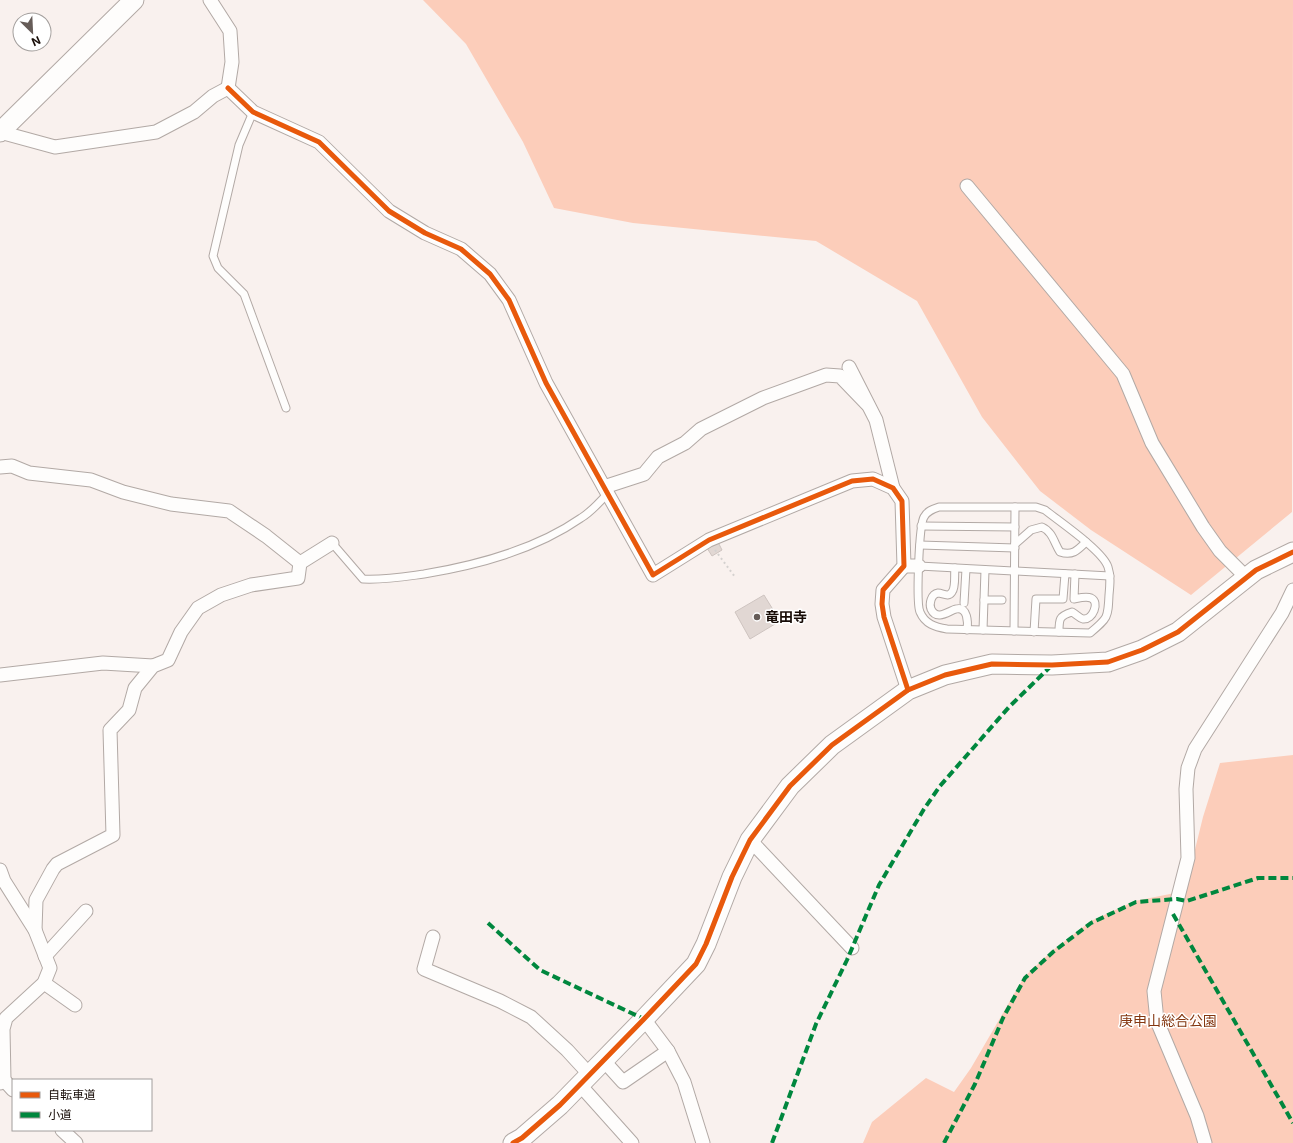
<svg xmlns="http://www.w3.org/2000/svg" width="1293" height="1143" viewBox="0 0 1293 1143" font-family="Inter,'Noto Sans JP',sans-serif">
<rect width="100%" height="100%" fill="#f9f1ee"/>
<g fill="#fccdba">
<polygon points="423,0 1293,0 1292,512 1191,595 1091,530 1040,491 982,417 917,301 816,241 633,223 554,208 523,142 466,44"/>
<polygon points="1293,755 1293,1143 863,1143 872,1122 926,1078 954,1092 971,1068 1024,977 1052,951 1091,921 1135,901 1180,892 1186,886 1203,817 1220,763"/>
</g>
<g fill="#e1d7d3" stroke="#cec4c0">
<polygon points="718,542 722,550 712,556 707,548"/>
<polygon points="764,595 780,621 750,639 735,612"/>
</g>
<g fill="none" stroke-linecap="round" stroke-linejoin="round">
<g stroke="#b2a9a5" stroke-width="9">
<g id="lane">
<polyline points="253,112 239,145 213,256 218,268 244,294 286,408"/>
<path d="M939,507H1036L1045,510C1060,522 1103,551 1108,567C1111,576 1110,585 1109,595C1108,618 1108,618 1090,633L947,629C935,627 925,624 920,612C916,603 919,525 924,517C927,511 933,509 939,507Z"/>
<polyline points="921,526 1015,527"/>
<path d="M332,543L363,579C385,580 402,577 424,574C478,565 535,550 581,518C591,512 600,502 608,493"/>
<path d="M1015,544L1031,530L1042,527C1053,532 1054,543 1060,552C1072,556 1077,551 1086,542"/>
<polyline points="920,545 1015,548"/>
<polyline points="919,566 1110,576"/>
<path d="M955,568C954,575 956,587 952,592C948,598 943,593 938,593C931,594 929,604 931,609C937,622 950,610 956,609C968,606 968,623 967,630"/>
<polyline points="984,600 1002,600"/>
<polyline points="964,603 966,569"/>
<polyline points="983,630 985,570"/>
<polyline points="1014,631 1015,507"/>
<polyline points="1034,632 1036,599 1063,599 1065,574"/>
<path d="M1059,632C1059,619 1059,616 1072,612C1076,614 1079,618 1083,619C1093,620 1100,602 1091,598C1086,596 1079,598 1074,599L1075,574"/>
</g>
</g>
<g stroke="#b2a9a5" stroke-width="15">
<g id="street">
<polyline points="210,0 230,31 232,62 228,88"/>
<polyline points="228,88 253,112 319,142 389,211 425,233 461,249 490,274 509,300 546,383 653,575 709,540 852,481 873,479 893,488 902,501 904,566 883,590 882,604 884,617 908,690"/>
<polyline points="0,132 55,147 156,132 194,112 213,96 228,88"/>
<polyline points="967,186 1123,374 1152,443 1203,527 1220,551 1247,578"/>
<polyline points="849,367 876,420 893,488"/>
<polyline points="0,467 12,466 29,473 91,480 123,492 171,504 229,511 266,536 300,563 298,578 251,585 221,595 198,608 181,632 168,660 153,666 135,688 129,710 110,730 113,835 57,864 53,869 36,900 35,930"/>
<polyline points="604,487 644,474 658,457 685,443 701,429 763,398 826,375 840,376 867,404"/>
<polyline points="300,563 332,543"/>
<polyline points="904,566 919,566"/>
<polyline points="0,675 103,663 153,666"/>
<polyline points="750,840 852,948"/>
<polyline points="0,870 4,881 35,930 50,968 44,983 6,1018 3,1029 4,1080 0,1083"/>
<polyline points="433,937 424,969 500,1001 531,1017 567,1050 590,1075"/>
<polyline points="45,956 86,911"/>
<polyline points="44,983 75,1005"/>
<polyline points="644,1019 668,1051 684,1082 703,1143"/>
<polyline points="604,1061 623,1082 668,1051"/>
<polyline points="4,1080 13,1090"/>
<polyline points="580,1085 632,1143"/>
<polyline points="62,1130 76,1143"/>
<polyline points="1205,1143 1197,1116 1157,1021 1154,991 1188,858 1186,789 1188,768 1195,749 1282,613 1293,590"/>
</g>
</g>
<g stroke="#b2a9a5" stroke-width="21">
<g id="secondary">
<polyline points="0,132 134,0"/>
<polyline points="513,1143 522,1138 560,1105 644,1019 696,964 706,944 732,877 750,840 790,786 832,745 908,690 945,675 992,664 1052,665 1108,662 1142,650 1178,632 1256,570 1293,552"/>
</g>
</g>
<polyline stroke="#d4d1cf" stroke-width="2" stroke-dasharray="2 3" stroke-linecap="butt" points="715,550 735,577"/>
<use href="#lane" stroke="#fefdfc" stroke-width="7"/>
<use href="#street" stroke="#fefdfc" stroke-width="13"/>
<use href="#secondary" stroke="#fefdfc" stroke-width="19"/>
<g stroke="#00873e" stroke-width="4" stroke-dasharray="8 4" stroke-linecap="butt">
<polyline points="1173,914 1293,1123"/>
<polyline points="488,923 540,970 644,1019"/>
<polyline points="772,1143 816,1024 847,960 879,885 924,809 940,786 1009,707 1052,665"/>
<polyline points="944,1143 975,1084 1003,1018 1025,978 1053,952 1091,923 1136,902 1177,899 1187,901 1258,878 1293,878"/>
</g>
<g stroke="#fff" stroke-width="8">
<g id="cycleway">
<polyline points="228,88 253,112 319,142 389,211 425,233 461,249 490,274 509,300 546,383 653,575 709,540 852,481 873,479 893,488 902,501 904,566 883,590 882,604 884,617 908,690"/>
<polyline points="513,1143 522,1138 560,1105 644,1019 696,964 706,944 732,877 750,840 790,786 832,745 908,690 945,675 992,664 1052,665 1108,662 1142,650 1178,632 1256,570 1293,552"/>
</g>
</g>
<use href="#cycleway" stroke="#e8590c" stroke-width="5"/>
</g>
<circle fill="#665c58" stroke="#fff" stroke-width="1.5" cx="757" cy="617" r="4"/>
<g text-anchor="middle" stroke-width="3" stroke-linejoin="round" paint-order="stroke">
<g font-size="14" font-weight="bold" fill="#170c07" stroke="#fff" text-anchor="start">
<text x="765" y="622">竜田寺</text>
</g>
<g font-size="14" fill="#843710" stroke="#fff">
<text x="1168" y="1026">庚申山総合公園</text>
</g>
</g>
<rect x="12" y="1079" width="140" height="52" fill="#ffffff" stroke="#a29e9c"/>
<rect x="20" y="1092" width="20" height="6" fill="#e8590c" stroke="#a29e9c"/>
<text x="48" y="1099" font-size="12" fill="#170c07">自転車道</text>
<rect x="20" y="1112" width="20" height="6" fill="#00873e" stroke="#a29e9c"/>
<text x="48" y="1119" font-size="12" fill="#170c07">小道</text>
<g transform="translate(32 32) rotate(156)"><circle r="19" fill="#ffffff" stroke="#a29e9c"/>
<path d="M0-3L7 15L0 10L-7 15Z" fill="#665c58"/>
<text y="-6" font-size="11" font-weight="bold" text-anchor="middle" fill="#170c07">N</text>
</g>
</svg>
